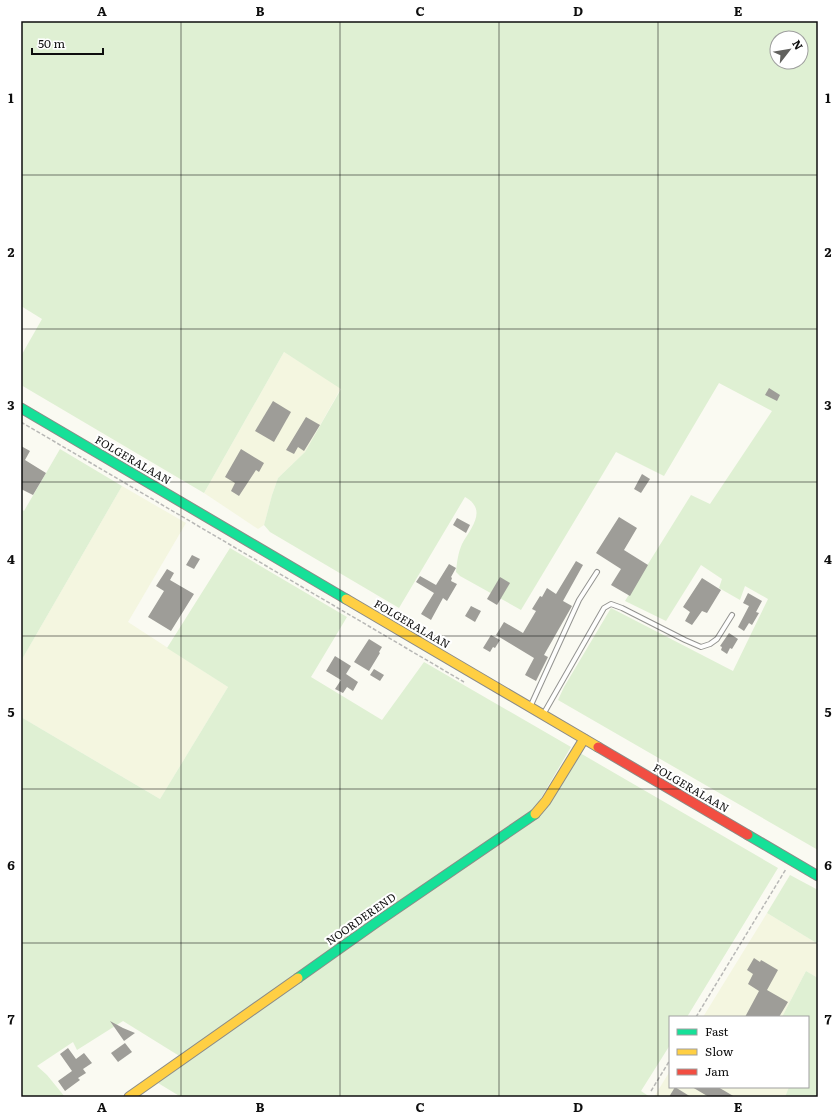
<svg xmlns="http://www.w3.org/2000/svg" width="839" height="1118" viewBox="0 0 839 1118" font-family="Literata,serif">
<rect width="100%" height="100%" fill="#fafaf2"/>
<g fill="#f4f6e0">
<polygon points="284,352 341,388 305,452 278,478 272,495 264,525 258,529 204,493"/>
<polygon points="122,486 186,523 128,622 228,687 160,799 21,717 21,661"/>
<polygon points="767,913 818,944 818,978 806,971 782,1017 703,1017"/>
<polygon points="670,1071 670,1087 789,1087 785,1097 654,1097"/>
</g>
<g fill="#dff0d3" fill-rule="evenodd">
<path d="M21,21H818V850L558,700L564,687L611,608L733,671L768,599L745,586L740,600L719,588L722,579L701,565L666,621L625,601L691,495L710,504L772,411L719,383L664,476L616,452L521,610L460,576L456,572C457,562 458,553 462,544C471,528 488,510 465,497L399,608L270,532L264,525L272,495L278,478L305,452L341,389L284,352L204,493L21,385V356L42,319L21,306ZM777,38H801V62H777Z"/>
<polygon points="60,449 122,486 21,661 21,509 24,511"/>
<polygon points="230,548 347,617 311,677 382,720 424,662 571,747 534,810 181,1057 123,1021 77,1050 73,1042 37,1066 47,1075 65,1097 21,1097 21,717 160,799 228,687 167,648"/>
<polygon points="580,753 778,868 687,1017 670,1017 670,1045 641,1091 650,1097 181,1097 158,1083 374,929 539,815"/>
<polygon points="790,875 818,890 818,944 767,913"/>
<polygon points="806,971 818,978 818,1097 785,1097 789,1087 808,1087 808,1017 782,1017"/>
</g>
<g fill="#9e9d98">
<polygon points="769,388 780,395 777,401 765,395"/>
<polygon points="273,401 291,412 274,442 255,431"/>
<polygon points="306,417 320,425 304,451 298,447 294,454 286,450"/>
<polygon points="21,446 30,451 25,460 46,473 33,495 21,489"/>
<polygon points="241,449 264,463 259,472 256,470 239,496 231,491 235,483 225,477"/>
<polygon points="642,474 650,479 641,493 634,489"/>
<polygon points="619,517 637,528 624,550 648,565 630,596 611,585 621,569 596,553"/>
<polygon points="457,518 470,525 466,533 453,525"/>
<polygon points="192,555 200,559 194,569 186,565"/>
<polygon points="576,561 583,565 563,601 572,606 544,655 548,657 536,681 525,675 534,658 496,635 504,622 523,633 536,611 532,609 540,596 542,597 547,588 556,594"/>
<polygon points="449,564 456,568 451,577 452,578 451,581 457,584 447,601 443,598 431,620 421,614 434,593 416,582 420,576 436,585"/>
<polygon points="167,569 174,573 170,580 194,594 171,631 148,617 164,591 156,586"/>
<polygon points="500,577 510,583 497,605 487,599"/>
<polygon points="702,578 721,590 707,613 702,611 692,625 685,621 690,612 683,607"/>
<polygon points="748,593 762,601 756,612 759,613 752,625 749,623 744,631 738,627 749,606 743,603"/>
<polygon points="471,606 481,611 475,622 465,616"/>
<polygon points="729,633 738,639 732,649 730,648 727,654 721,650 722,647 720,646"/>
<polygon points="491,635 500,640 495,648 493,647 490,652 483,648"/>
<polygon points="369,639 382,647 379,652 380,653 369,671 354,662"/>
<polygon points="335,656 351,666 346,674 358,682 353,691 347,687 343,693 335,689 341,680 326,671"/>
<polygon points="374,669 384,675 380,681 370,675"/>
<polygon points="754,958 760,962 761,960 778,970 767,990 788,1002 779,1017 745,1017 759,991 748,984 753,974 747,970"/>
<polygon points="110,1021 123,1028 135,1033 124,1041"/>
<polygon points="125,1043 132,1052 118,1062 111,1053"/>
<polygon points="68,1048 76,1059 84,1053 92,1063 83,1069 86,1073 78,1078 80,1080 65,1091 58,1081 72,1071 60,1054"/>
<polygon points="675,1087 691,1097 669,1097"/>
<polygon points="692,1087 718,1087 735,1097 709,1097"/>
</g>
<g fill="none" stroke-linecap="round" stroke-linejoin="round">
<g stroke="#949491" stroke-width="6">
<g id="lane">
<polyline points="531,705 579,600 597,572"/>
<polyline points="544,713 604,608 611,604 622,608 685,640 701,647 710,644 717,639 732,615"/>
</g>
</g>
<g stroke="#8b8b87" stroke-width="11">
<g id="fast">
<polyline points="21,408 346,599"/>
<polyline points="748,835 818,876"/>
<polyline points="298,978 377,922 535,814"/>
</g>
</g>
<g stroke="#8b8b87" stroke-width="11">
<g id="slow">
<polyline points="346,599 598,747"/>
<polyline points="535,814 546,801 584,739"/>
<polyline points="129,1097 298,978"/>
</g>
</g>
<g stroke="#8b8b87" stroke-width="11">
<polyline id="jam" points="598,747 748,835"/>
</g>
<g stroke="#b8b8b6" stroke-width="1.5" stroke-dasharray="4 2" stroke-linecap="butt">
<polyline points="21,422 464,682"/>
<polyline points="696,1017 786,869"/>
<polyline points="651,1091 670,1060"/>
</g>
<use href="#lane" stroke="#fefefd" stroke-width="4"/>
<use href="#fast" stroke="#16e098" stroke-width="9"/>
<use href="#slow" stroke="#ffcf43" stroke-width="9"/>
<use href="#jam" stroke="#f24e42" stroke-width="9"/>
</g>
<path fill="none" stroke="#0e0e0e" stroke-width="1" stroke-opacity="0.55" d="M181,21V1097M340,21V1097M499,21V1097M658,21V1097M21,175H818M21,329H818M21,482H818M21,636H818M21,789H818M21,943H818"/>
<g text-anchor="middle" stroke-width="4" stroke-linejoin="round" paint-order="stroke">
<g font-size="11" fill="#0e0e0e" stroke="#fff">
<text transform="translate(133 460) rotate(30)" y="4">FOLGERALAAN</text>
<text transform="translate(412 624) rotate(30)" y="4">FOLGERALAAN</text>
<text transform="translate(691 788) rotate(30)" y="4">FOLGERALAAN</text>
<text transform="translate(361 919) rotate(-35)" y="4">NOORDEREND</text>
</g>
</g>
<rect width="839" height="1118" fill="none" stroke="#ffffff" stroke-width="44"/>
<rect x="669" y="1016" width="140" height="72" fill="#ffffff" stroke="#9f9f9f"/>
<rect x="677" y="1029" width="20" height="6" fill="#16e098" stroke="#9f9f9f"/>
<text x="705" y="1036" font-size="12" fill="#0e0e0e">Fast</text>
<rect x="677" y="1049" width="20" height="6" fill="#ffcf43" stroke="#9f9f9f"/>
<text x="705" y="1056" font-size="12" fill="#0e0e0e">Slow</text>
<rect x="677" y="1069" width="20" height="6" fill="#f24e42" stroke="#9f9f9f"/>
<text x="705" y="1076" font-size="12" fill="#0e0e0e">Jam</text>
<g transform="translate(789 50) rotate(59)"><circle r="19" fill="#ffffff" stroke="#9f9f9f"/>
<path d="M0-3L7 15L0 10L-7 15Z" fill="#61615e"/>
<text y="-6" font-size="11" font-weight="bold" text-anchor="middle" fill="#0e0e0e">N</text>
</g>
<path d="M32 48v6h71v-6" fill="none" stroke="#0e0e0e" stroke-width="2"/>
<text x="38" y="48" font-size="12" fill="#0e0e0e" stroke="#ffffff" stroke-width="3" paint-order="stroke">50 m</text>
<rect x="22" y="22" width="795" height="1074" fill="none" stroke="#0e0e0e" stroke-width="1.5"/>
<g font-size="13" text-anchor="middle" font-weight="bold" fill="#0e0e0e">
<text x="102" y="16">A</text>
<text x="260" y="16">B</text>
<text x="420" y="16">C</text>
<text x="578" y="16">D</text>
<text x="738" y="16">E</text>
<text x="11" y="103">1</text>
<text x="828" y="103">1</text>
<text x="11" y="257">2</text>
<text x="828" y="257">2</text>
<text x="11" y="410">3</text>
<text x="828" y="410">3</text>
<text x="11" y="564">4</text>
<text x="828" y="564">4</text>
<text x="11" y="717">5</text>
<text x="828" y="717">5</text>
<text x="11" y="870">6</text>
<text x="828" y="870">6</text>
<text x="11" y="1024">7</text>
<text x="828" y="1024">7</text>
<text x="102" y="1112">A</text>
<text x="260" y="1112">B</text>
<text x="420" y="1112">C</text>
<text x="578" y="1112">D</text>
<text x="738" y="1112">E</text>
</g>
</svg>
